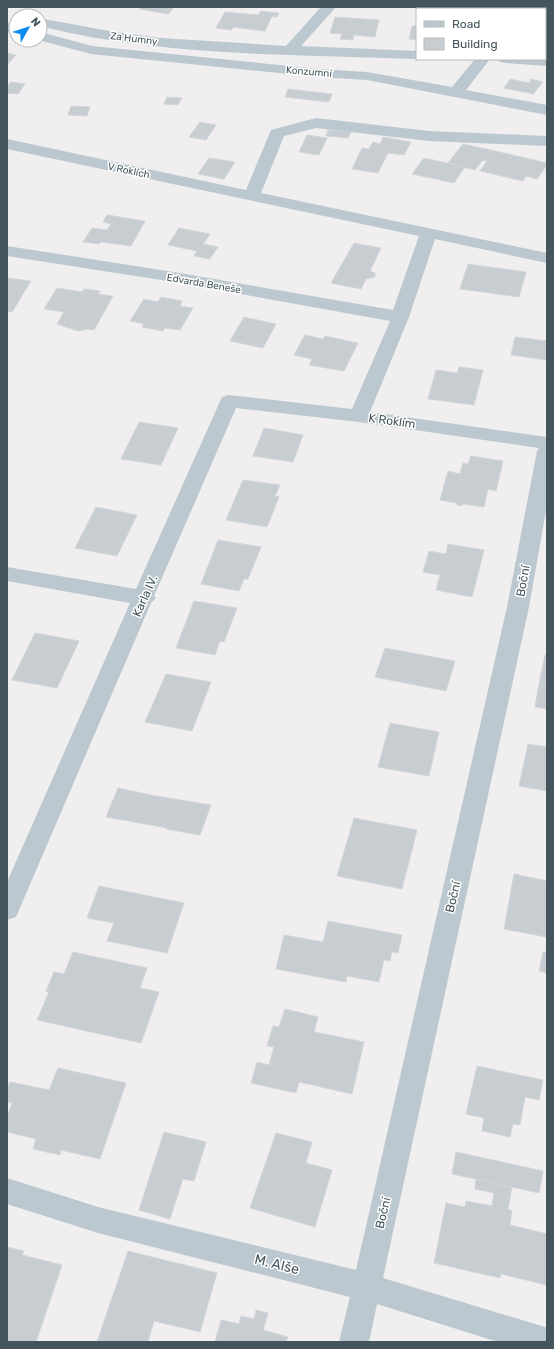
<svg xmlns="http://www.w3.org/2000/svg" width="554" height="1349" viewBox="0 0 554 1349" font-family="Rubik,sans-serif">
<rect width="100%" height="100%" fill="#f1eeef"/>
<g fill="#c8cdd2" stroke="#d2d6db">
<polygon points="141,7 140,7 174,7 168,14 139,9"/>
<polygon points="261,11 279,13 277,17 272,16 265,31 233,27 232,30 216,28 225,12 258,15"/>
<polygon points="335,17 379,20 375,37 354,35 353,40 340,39 342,34 330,33"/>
<polygon points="412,26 417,26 417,40 409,39"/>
<polygon points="7,53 16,55 7,65"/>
<polygon points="510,79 529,83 531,79 543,82 533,94 504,88"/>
<polygon points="11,82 25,84 18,94 7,93 7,87"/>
<polygon points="288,89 332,94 329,102 285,97"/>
<polygon points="167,97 182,98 178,105 164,104"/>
<polygon points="71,106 90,107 87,116 68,115"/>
<polygon points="200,122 216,125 206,140 189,137"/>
<polygon points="328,130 351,132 348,138 326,136"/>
<polygon points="307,135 327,138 319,155 299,152"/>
<polygon points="383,137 411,142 404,155 388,153 378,173 352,169 362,148 369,149 373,142 380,144"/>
<polygon points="463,144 491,150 475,170 448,163"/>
<polygon points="491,150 547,163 547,165 537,179 526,176 523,181 480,171 487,161 483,160"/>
<polygon points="209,158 235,162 224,179 198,174"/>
<polygon points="424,158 465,167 454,183 412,174"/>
<polygon points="107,215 145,221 131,246 101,242 99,244 83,242 92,228 107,230 111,224 103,222"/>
<polygon points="179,228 210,234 203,244 218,247 210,259 194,256 197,251 168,245"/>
<polygon points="354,243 381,248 370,271 375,273 375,277 366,279 361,289 331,283"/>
<polygon points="468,264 526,272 519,297 460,289"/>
<polygon points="7,278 31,281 12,312 7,311"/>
<polygon points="57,288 82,292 84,289 100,291 98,294 113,296 94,330 88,329 78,331 57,324 64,312 44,309"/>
<polygon points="161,297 182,301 180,306 193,308 180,330 165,328 163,331 142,327 144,324 130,321 144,299 158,302"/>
<polygon points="244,317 276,324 263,348 230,341"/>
<polygon points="305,335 323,339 325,336 358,343 344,371 309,365 312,359 294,355"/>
<polygon points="515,337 547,341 547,360 511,355"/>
<polygon points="459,367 483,370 474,405 428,399 436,370 457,373"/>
<polygon points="139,422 178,428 161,465 121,459"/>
<polygon points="264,428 303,435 293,462 253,456"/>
<polygon points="471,456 503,461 496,491 488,489 484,507 463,504 462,506 457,505 457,503 440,500 448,471 460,474 463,463 468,464"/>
<polygon points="243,480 280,485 275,496 279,497 267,527 226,520"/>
<polygon points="96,507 137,515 117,556 75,548"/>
<polygon points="218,540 261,547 248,579 244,579 239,591 201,584"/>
<polygon points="448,544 484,550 472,597 436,590 440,575 423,572 429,551 446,554"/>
<polygon points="194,601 237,608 224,642 220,641 215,655 176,648"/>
<polygon points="35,633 79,641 57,688 12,680"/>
<polygon points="385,648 455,661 446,691 375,677"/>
<polygon points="545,655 547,655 547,685 539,684"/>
<polygon points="166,674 211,682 192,731 145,722"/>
<polygon points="539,684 547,685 547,709 535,707"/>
<polygon points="390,723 439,732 429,776 378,767"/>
<polygon points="528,744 547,747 547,791 519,786"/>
<polygon points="118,788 156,796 211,805 200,835 166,829 167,828 106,817"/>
<polygon points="354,818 417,830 402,889 337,876"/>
<polygon points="514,874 547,881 547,930 546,937 504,929"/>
<polygon points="99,886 184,903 167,953 107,941 114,923 87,918"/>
<polygon points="328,921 402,935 398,953 392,952 390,961 384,960 379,982 347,976 346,982 276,969 284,935 323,942"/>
<polygon points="73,952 147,968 140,988 159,992 141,1043 37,1020 49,992 46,991 54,972 64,974"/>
<polygon points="543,952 547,952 547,973 539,971"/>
<polygon points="285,1009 318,1017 314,1032 364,1042 352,1094 299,1082 296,1093 251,1083 257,1062 269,1065 274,1047 267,1046 273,1026 279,1027"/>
<polygon points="477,1066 543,1080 539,1100 525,1097 520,1125 513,1124 510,1137 482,1131 484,1118 466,1114"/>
<polygon points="58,1068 126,1083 100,1159 61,1150 60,1155 33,1149 36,1139 7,1132 7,1117 12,1103 7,1102 7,1090 10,1082 49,1090"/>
<polygon points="164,1132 206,1142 194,1181 183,1179 170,1219 139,1210"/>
<polygon points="276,1133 312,1142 306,1163 332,1170 315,1227 250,1208"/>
<polygon points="456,1152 543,1171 539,1193 452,1174"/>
<polygon points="476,1179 512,1187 508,1209 512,1211 510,1225 547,1234 547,1285 501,1274 500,1278 434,1263 446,1203 465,1207 466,1201 492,1206 494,1193 475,1189"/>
<polygon points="7,1247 24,1251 22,1255 62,1265 36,1342 7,1342"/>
<polygon points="128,1251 217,1273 200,1332 154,1321 148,1342 97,1342"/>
<polygon points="256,1310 268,1313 263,1330 288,1337 286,1342 215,1342 221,1320 239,1324 241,1316 254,1319"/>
</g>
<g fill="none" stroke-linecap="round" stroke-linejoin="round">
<g fill="#bbc8cf" fill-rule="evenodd">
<path d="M321,7H336L301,46L417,51V59H419H417C291,54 163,57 40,26V20L44,19L115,32L161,38L286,46Z"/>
<polygon points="7,23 16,25 16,34 7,32"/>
<polygon points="40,32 92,46 319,69 367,72 452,87 475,59 490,59 466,90 547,105 547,115 367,80 319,77 91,54 38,40 40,40"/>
<polygon points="545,57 547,58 547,66 505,63 500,62 498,59 545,59"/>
<polygon points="316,118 429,131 547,136 547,146 429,141 316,128 284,136 261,193 547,253 547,263 435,239 409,317 370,412 547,437 547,505 529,607 383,1278 545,1327 547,1328 547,1342 498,1342 377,1304 369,1342 339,1342 350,1297 98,1233 7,1204 7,1178 98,1207 356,1270 507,607 537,451 539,448 359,422 236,408 154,596 156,598 151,603 19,910 16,917 7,920 7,882 130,603 7,581 7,567 136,589 222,397 229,395 352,409 390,321 174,282 7,256 7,246 174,272 393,310 419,236 7,149 7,139 246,190 271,130"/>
</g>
</g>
<g text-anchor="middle" stroke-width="3" stroke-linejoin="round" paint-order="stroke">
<g font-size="10" fill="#45555d" stroke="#fff">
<text transform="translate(134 38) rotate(7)" y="4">Za Humny</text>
<text transform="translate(309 71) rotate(5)" y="4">Konzumní</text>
<text transform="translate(129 170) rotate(12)" y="4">V Roklích</text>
<text transform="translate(204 283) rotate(10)" y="4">Edvarda Beneše</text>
</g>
<g font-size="12" fill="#45555d" stroke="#fff">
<text transform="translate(392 421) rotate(8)" y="4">K Roklím</text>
<text transform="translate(523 581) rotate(-80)" y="4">Boční</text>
<text transform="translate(145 596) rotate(-66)" y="4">Karla IV.</text>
<text transform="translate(453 897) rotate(-77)" y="4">Boční</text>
<text transform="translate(383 1213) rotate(-77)" y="4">Boční</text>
</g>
<g font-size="14" fill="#45555d" stroke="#fff">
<text transform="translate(277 1264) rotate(14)" y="5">M. Alše</text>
</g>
</g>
<rect width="554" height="1349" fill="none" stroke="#45555d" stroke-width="16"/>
<rect x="416" y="8" width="130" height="52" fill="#ffffff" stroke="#b5bbbe"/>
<rect x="424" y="21" width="20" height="6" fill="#bbc8cf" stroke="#b5bbbe"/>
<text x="452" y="28" font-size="12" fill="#45555d">Road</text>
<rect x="424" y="38" width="20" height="12" fill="#c8cdd2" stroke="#b5bbbe"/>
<text x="452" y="48" font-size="12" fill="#45555d">Building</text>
<g transform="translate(28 28) rotate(51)"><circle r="19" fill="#ffffff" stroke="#b5bbbe"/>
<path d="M0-3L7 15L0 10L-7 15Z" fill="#0c8cee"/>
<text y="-6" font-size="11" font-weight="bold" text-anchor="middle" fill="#45555d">N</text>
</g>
</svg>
